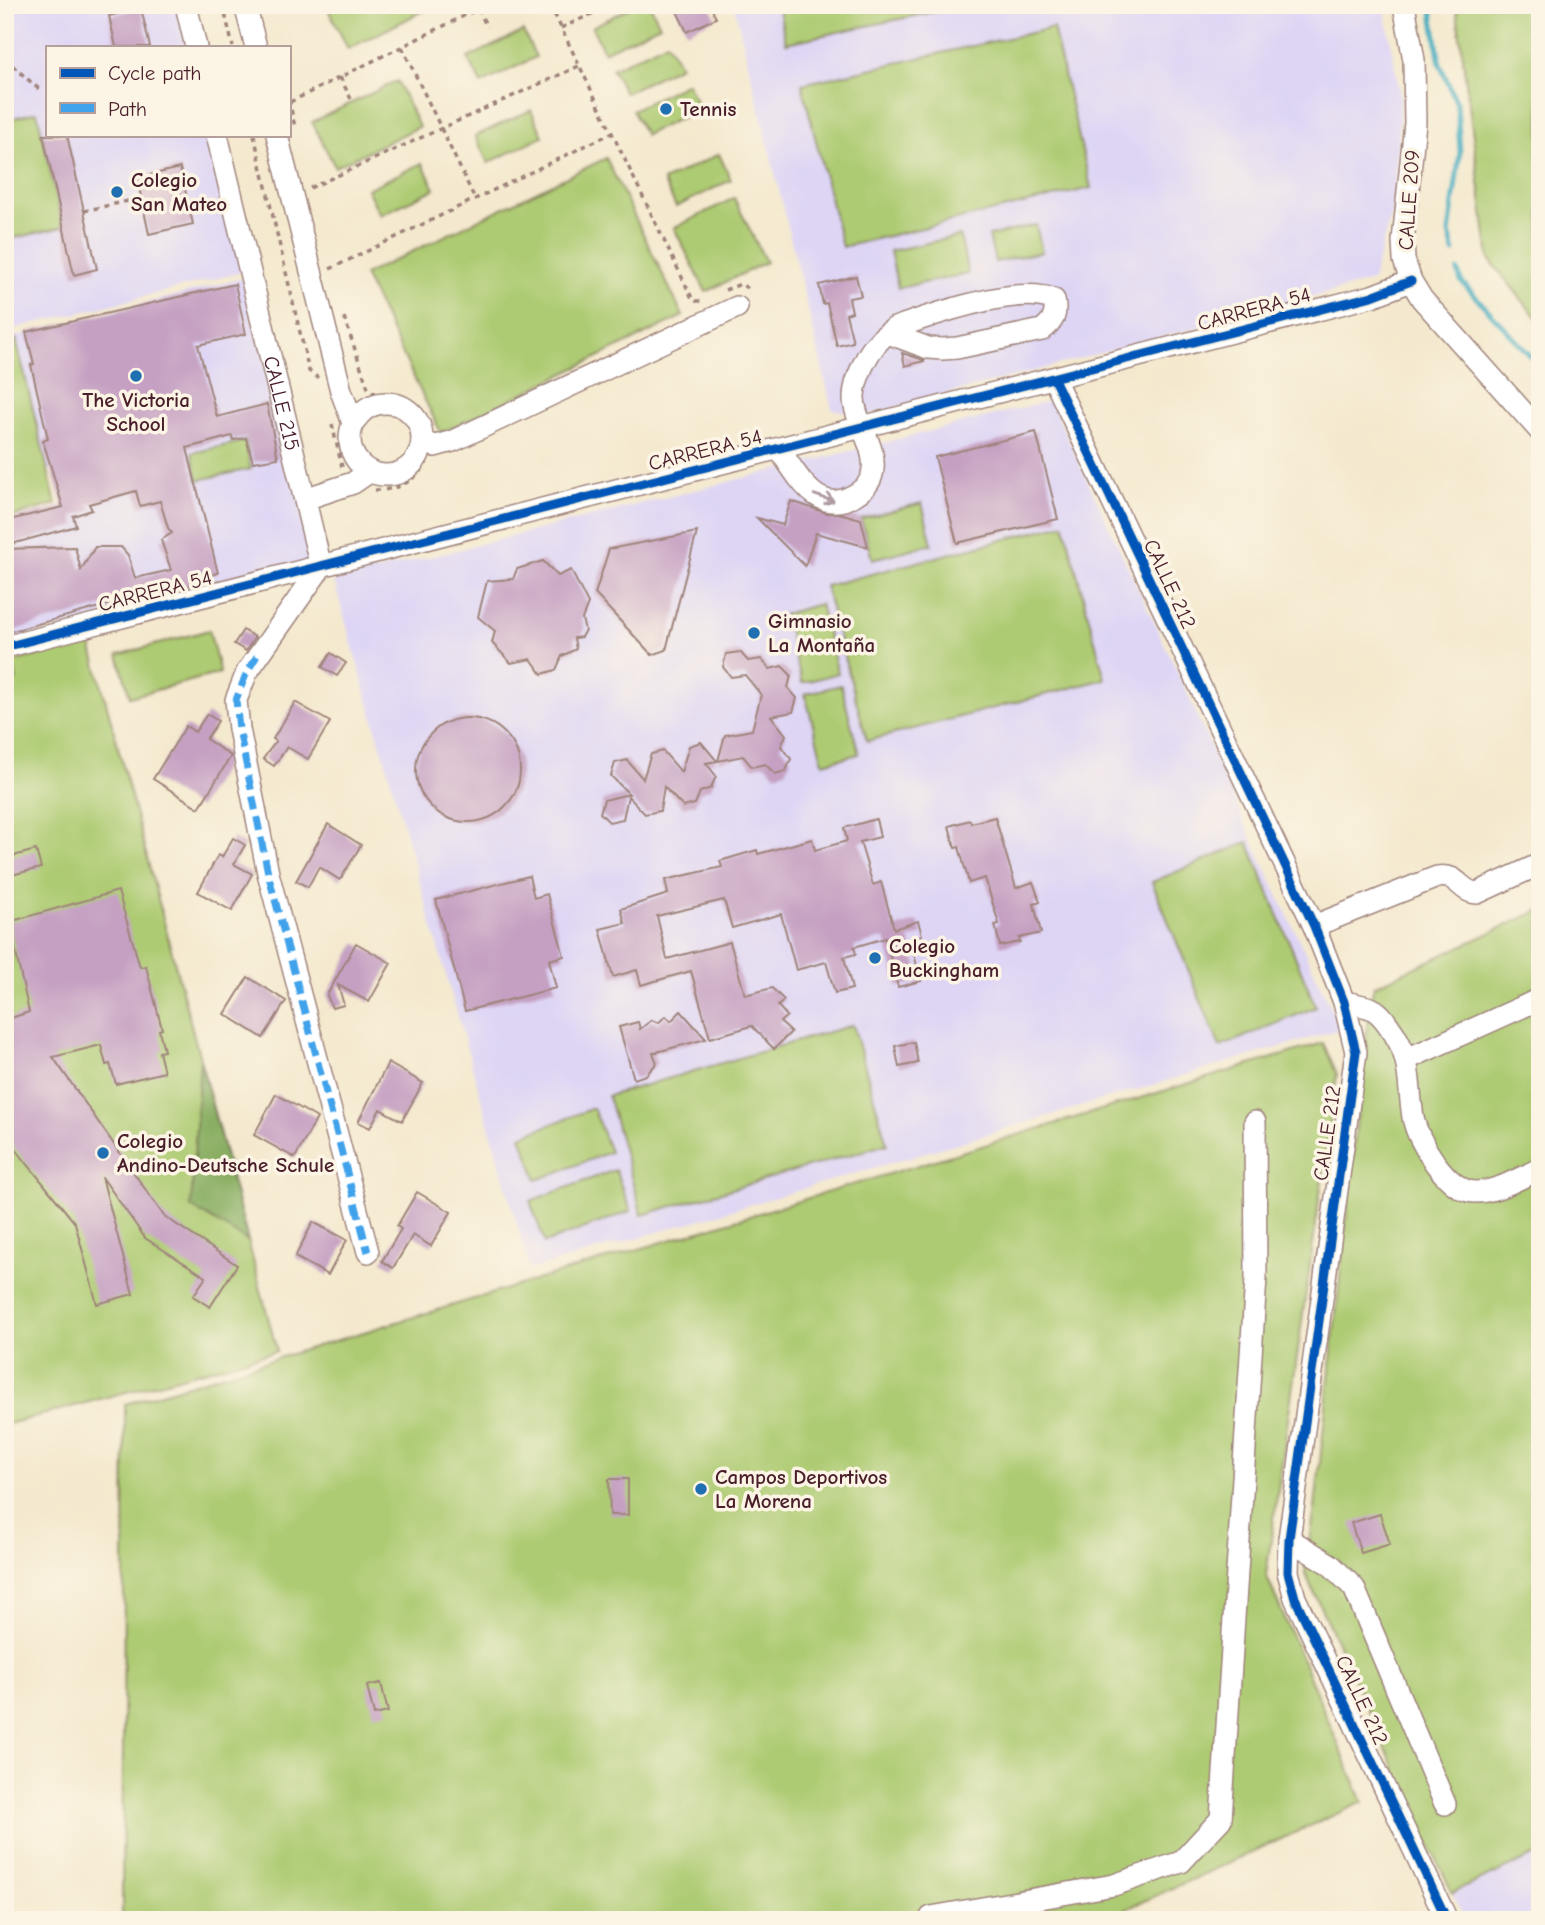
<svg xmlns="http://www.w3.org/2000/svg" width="1545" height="1925" viewBox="0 0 1545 1925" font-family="'Comic Neue',sans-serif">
<rect width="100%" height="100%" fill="#fcf5e5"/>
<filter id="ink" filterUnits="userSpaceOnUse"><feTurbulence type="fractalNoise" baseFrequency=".0143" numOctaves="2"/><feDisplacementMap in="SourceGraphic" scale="14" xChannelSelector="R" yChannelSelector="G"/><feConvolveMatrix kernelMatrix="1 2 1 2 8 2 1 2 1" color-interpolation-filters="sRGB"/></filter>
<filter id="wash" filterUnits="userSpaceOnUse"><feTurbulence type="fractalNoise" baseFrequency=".00686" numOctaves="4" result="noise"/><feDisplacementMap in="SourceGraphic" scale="28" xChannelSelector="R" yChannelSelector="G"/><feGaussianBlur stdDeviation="1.57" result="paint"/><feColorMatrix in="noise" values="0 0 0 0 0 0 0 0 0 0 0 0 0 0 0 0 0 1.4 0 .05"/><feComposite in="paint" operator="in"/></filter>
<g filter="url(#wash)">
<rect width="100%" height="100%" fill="#f4e9ce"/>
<g fill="#ded5f5">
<polygon points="5,5 184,5 194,47 47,47 47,135 215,135 247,271 5,331"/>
<polygon points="734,5 1384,5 1401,98 1394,203 1372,281 864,416 832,409"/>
<polygon points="244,278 315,563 5,641 5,521 63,506 55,470 48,470 5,517 5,339"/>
<polygon points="1050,401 1184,686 1250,835 1341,1029 530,1270 334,581"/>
<polygon points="1540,1853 1540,1920 1465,1920 1452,1893"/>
</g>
<g fill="#adcb72" stroke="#7c754e" stroke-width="2">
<polygon points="326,5 435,5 348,49"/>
<polygon points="635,5 650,5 660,25 604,52 592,27"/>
<polygon points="778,5 966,5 786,43"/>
<polygon points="1456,5 1540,5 1540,322 1489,259"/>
<polygon points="1053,28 1091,188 842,247 802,84"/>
<polygon points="523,31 536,57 481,84 468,58"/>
<polygon points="667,42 680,66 625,93 612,69"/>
<polygon points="397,81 419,127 335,167 312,122"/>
<polygon points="687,83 700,109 645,135 632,110"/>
<polygon points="531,110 543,136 488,163 475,136"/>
<polygon points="37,112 63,227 10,239 5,218 5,120"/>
<polygon points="719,154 731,180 676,207 663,181"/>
<polygon points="606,158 683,316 441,433 364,275"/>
<polygon points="422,163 435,189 380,215 367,189"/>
<polygon points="734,198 766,262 706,292 674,228"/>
<polygon points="1036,225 1042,252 995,262 989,236"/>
<polygon points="960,236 968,274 898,288 890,251"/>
<polygon points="16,339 56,504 5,519 5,341"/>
<polygon points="245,441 251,469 198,480 192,453"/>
<polygon points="922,503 932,544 872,559 861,519"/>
<polygon points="1064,524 1105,679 867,741 825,586"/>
<polygon points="820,604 838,673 802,683 784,614"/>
<polygon points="209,630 220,673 130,697 118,655"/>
<polygon points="90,641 277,1351 5,1425 5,683 17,680 13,662"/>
<polygon points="841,685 859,754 823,763 805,694"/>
<polygon points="1248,842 1316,1007 1220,1047 1152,882"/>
<polygon points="1540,910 1540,1853 1452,1893 1305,1573 1315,1508 1369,1007 1374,986"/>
<polygon points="853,1025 887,1144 642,1215 608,1096"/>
<polygon points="1323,1043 1337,1074 1266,1575 1363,1802 1102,1920 122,1920 125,1404"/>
<polygon points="593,1108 610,1152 537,1180 521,1136"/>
<polygon points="615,1170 631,1211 545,1243 530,1201"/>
</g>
<polygon fill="#8aaf64" stroke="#6a6748" stroke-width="2" points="200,1060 248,1241 191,1207"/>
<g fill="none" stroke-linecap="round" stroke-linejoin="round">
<g stroke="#42adc1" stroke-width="5">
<polyline points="1431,5 1440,64 1457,104 1460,152 1449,233 1454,252"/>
<polyline points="1458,271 1461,281 1540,366"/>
</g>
</g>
<g id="blocks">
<g fill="#c5a0c2">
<polygon points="674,5 710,5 716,18 687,32"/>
<polygon points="141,8 150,47 116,47 109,16"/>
<polygon points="43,135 67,135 97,269 74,275"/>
<polygon points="180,168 193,224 149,234 137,178"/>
<polygon points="856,276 861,296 849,298 852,312 846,314 853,342 837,346 827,303 823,304 819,285"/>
<polygon points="235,284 246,334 198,345 217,417 267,404 278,458 253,462 246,438 233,440 232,436 187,448 218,573 193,581 196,584 122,601 5,633 5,549 75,547 81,570 95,547 121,547 128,555 135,578 171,570 161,540 172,533 168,528 160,501 140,506 136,491 89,504 92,510 73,516 76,526 5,546 5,521 63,507 43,441 48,439 31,365 34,364 26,332"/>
<polygon points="902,353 924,360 924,361 905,366"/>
<polygon points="1036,432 1058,519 957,543 935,457"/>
<polygon points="791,501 827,513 839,513 861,519 868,547 816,533 805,566 757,518 783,525"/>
<polygon points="697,532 666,650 652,655 595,594 609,549"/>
<polygon points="543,561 558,576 571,570 588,604 582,619 585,630 581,637 574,638 576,649 562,656 556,670 542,674 531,659 511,663 492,643 495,631 478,617 487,581 513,579 517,569"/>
<polygon points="243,630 255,637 246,651 234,644"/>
<polygon points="740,652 748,661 761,659 770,669 782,666 791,675 788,688 797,698 793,712 771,716 786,735 781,746 791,759 786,771 775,774 765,764 752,767 743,756 718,761 725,735 752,730 761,695 745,675 731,677 723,667 726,654"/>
<polygon points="331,653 346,663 337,676 322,667"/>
<polygon points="295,702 330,722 308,759 287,747 274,766 263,759 276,741 273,739"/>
<polygon points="207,714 218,721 206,739 231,756 199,808 153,779 186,726 195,732"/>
<circle cx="468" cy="770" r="52"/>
<polygon points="701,742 717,761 706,763 716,776 711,788 700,792 695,804 683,807 664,787 660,811 645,814 628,796 623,819 609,822 600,813 604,800 629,794 611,776 615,763 627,760 643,779 651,754 663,751 681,772 689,746"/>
<polygon points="995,817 1016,888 1033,882 1040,902 1034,904 1041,933 1019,938 1020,942 1000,946 995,925 999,924 985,878 969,883 959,847 955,848 949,826 970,820 971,823"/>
<polygon points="876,819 880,837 860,842 873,885 881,882 894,929 918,921 922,935 910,939 921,981 898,987 885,938 854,947 856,954 844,957 852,989 835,993 826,962 796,970 781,914 732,928 724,900 657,916 667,959 730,942 745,995 772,988 784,1000 778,1006 787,1016 780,1022 791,1032 774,1049 752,1026 710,1038 691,971 641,985 637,970 613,977 600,929 625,923 621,909 668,894 665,880 722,867 720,861 757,850 758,854 812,839 815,850 847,841 844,828"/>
<polygon points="328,824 361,845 340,880 319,867 308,887 296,881"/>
<polygon points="233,838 245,845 234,864 252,874 232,911 198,892 218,855 222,857"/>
<polygon points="36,850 41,868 11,875 6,858"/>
<polygon points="529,876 534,898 547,894 564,956 549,960 556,988 465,1011 436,900"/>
<polygon points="118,891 140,967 146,966 162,1029 159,1030 164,1051 159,1052 164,1072 116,1084 110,1064 106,1065 101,1045 53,1057 164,1216 237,1265 210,1307 193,1296 206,1277 145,1238 102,1177 133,1294 97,1304 75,1223 5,1136 5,1020 29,1012 9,922"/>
<polygon points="356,943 391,963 369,1002 338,985 344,1005 332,1008 327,995"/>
<polygon points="248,977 286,1001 263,1038 225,1014"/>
<polygon points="681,1011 706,1039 653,1053 657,1063 646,1075 634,1079 619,1027 638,1022 640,1029 652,1020 658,1023 666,1016 671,1021"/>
<polygon points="914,1042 918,1063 899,1067 895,1046"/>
<polygon points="388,1063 423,1083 402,1121 380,1109 370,1128 358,1122"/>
<polygon points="276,1094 317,1118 295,1158 254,1135"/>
<polygon points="417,1192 451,1212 431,1246 413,1235 393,1268 382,1261 401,1229 397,1226"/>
<polygon points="313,1222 347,1240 328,1275 295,1257"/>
<polygon points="609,1479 628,1479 628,1515 610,1515"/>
<polygon points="1380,1514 1390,1544 1361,1553 1351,1523"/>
<polygon points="381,1683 388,1712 374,1715 367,1686"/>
</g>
</g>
</g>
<g filter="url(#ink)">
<use href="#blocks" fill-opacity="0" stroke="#9f847c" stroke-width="2"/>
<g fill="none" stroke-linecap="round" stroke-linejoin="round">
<g stroke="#9f847c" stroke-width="24">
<g id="minor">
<polyline points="186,5 196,47"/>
<polyline points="245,5 256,47"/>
<polyline points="1404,5 1414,60 1415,123 1403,241 1404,260 1411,281 1422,299 1540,431"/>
<path id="s1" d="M217,135L321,567L247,672L236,700L239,729L268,873L368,1252"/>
<polyline points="277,135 341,391 353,423"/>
<polyline points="1054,379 1314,926 1344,1002 1356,1052 1289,1539 1288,1572 1295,1598 1447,1920"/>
<circle cx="386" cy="439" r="36"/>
<polyline points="422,442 435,446 453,441 737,307"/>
<path d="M779,449C798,476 818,518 856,494C866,488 872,481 873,469C876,444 853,420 854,396C855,379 867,353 878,342C883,336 890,332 895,328C931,315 1019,284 1054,300C1057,314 1054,321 1042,330L957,348L942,349L928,348L888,333"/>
<polyline points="305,499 353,483 369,472"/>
<polyline points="5,647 1372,296 1411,281"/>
<path d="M1314,926L1437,877C1459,873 1459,892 1477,893L1540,864"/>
<path d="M1344,1002C1353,1004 1362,1005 1370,1008C1379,1011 1384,1019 1389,1026C1413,1058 1407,1081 1413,1117C1417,1141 1448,1192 1475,1192C1498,1192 1519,1178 1540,1169"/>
<polyline points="1407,1059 1540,999"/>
<polyline points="1289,1539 1331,1565 1354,1588 1445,1804"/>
<polyline points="931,1917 1114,1885 1181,1862 1221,1819 1256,1278 1255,1122"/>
</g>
</g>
<g stroke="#9f847c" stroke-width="3.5" stroke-dasharray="5 5" stroke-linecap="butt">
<polyline points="223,5 233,47"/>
<polyline points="550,5 692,298 696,301 703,301"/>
<polyline points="478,9 487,27"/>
<polyline points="552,9 559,5"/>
<polyline points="561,28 605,8 604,5"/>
<polyline points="402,47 475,199"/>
<polyline points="5,59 41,91"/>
<polyline points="340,77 351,99"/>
<polyline points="289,100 295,127"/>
<polyline points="290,102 486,5"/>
<polyline points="254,135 309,371 318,378"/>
<polyline points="310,188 579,66"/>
<polyline points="84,211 141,198"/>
<polyline points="330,269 612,133"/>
<polyline points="725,290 741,284 747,288 750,293"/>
<path d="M344,317L368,388C391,407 407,393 425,425"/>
<polyline points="332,424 342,467"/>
<path d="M375,490C396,491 416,481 427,462"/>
</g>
<use href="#minor" stroke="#fff" stroke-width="21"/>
<polyline stroke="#40a2eb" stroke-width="7" stroke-dasharray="14 7" stroke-linecap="butt" points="257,656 247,672 236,700 239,729 268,873 368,1252"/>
<g stroke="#fcf5e5" stroke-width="13">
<g id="cycleway">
<polyline points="1054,379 1314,926 1344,1002 1356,1052 1289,1539 1288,1572 1295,1598 1447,1920"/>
<polyline points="5,647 1372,296 1411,281"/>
</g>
</g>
<use href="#cycleway" stroke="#0057b8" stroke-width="9"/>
</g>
<defs><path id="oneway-shaft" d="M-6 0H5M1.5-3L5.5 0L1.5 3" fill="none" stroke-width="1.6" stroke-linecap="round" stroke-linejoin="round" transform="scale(1.75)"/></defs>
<use stroke="#ae9aa0" href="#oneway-shaft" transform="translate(824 498) rotate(19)"/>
</g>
<g fill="#1f6fb2" stroke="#fcf5e5" stroke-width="2.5">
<circle cx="666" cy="109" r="7"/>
<circle cx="117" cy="192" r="7"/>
<circle cx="136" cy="376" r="7"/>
<circle cx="754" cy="633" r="7"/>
<circle cx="875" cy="958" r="7"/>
<circle cx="103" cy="1153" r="7"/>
<circle cx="701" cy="1489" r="7"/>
</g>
<g text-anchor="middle" stroke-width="7" stroke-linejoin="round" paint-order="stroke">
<g font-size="21" font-weight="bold" fill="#4a1f2b" stroke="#fcf5e5" text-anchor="start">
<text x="680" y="116">Tennis</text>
<text x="131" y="187">Colegio<tspan x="131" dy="24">San Mateo</tspan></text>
<text x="136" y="407" text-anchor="middle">The Victoria<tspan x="136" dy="24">School</tspan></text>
<text x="768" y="628">Gimnasio<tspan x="768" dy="24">La Montaña</tspan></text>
<text x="889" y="953">Colegio<tspan x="889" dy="24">Buckingham</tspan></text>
<text x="117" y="1148">Colegio<tspan x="117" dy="24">Andino-Deutsche Schule</tspan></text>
<text x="715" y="1484">Campos Deportivos<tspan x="715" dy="24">La Morena</tspan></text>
</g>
<g font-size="21" fill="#4a1f2b" stroke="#fcf5e5">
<text transform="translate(1409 200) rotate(-86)" y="7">CALLE 209</text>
<text transform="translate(1254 309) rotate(-15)" y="7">CARRERA 54</text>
<text dy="7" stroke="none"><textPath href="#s1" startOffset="276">CALLE 215</textPath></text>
<text transform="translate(705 450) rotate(-14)" y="7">CARRERA 54</text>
<text transform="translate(1170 584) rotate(65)" y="7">CALLE 212</text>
<text transform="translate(155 591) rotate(-14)" y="7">CARRERA 54</text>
<text transform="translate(1327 1133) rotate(-82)" y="7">CALLE 212</text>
<text transform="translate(1362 1700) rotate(65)" y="7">CALLE 212</text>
</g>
</g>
<rect width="1545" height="1925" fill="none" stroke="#fcf5e5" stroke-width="28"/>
<rect x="46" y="46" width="245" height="91" fill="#fcf5e5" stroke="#b59f9b" stroke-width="2"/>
<rect x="60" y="68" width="35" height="10" fill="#0057b8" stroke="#b59f9b" stroke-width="2"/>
<text x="108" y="80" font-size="21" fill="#4a1f2b">Cycle path</text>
<rect x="60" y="103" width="35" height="10" fill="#40a2eb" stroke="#b59f9b" stroke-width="2"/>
<text x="108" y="116" font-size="21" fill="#4a1f2b">Path</text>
</svg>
